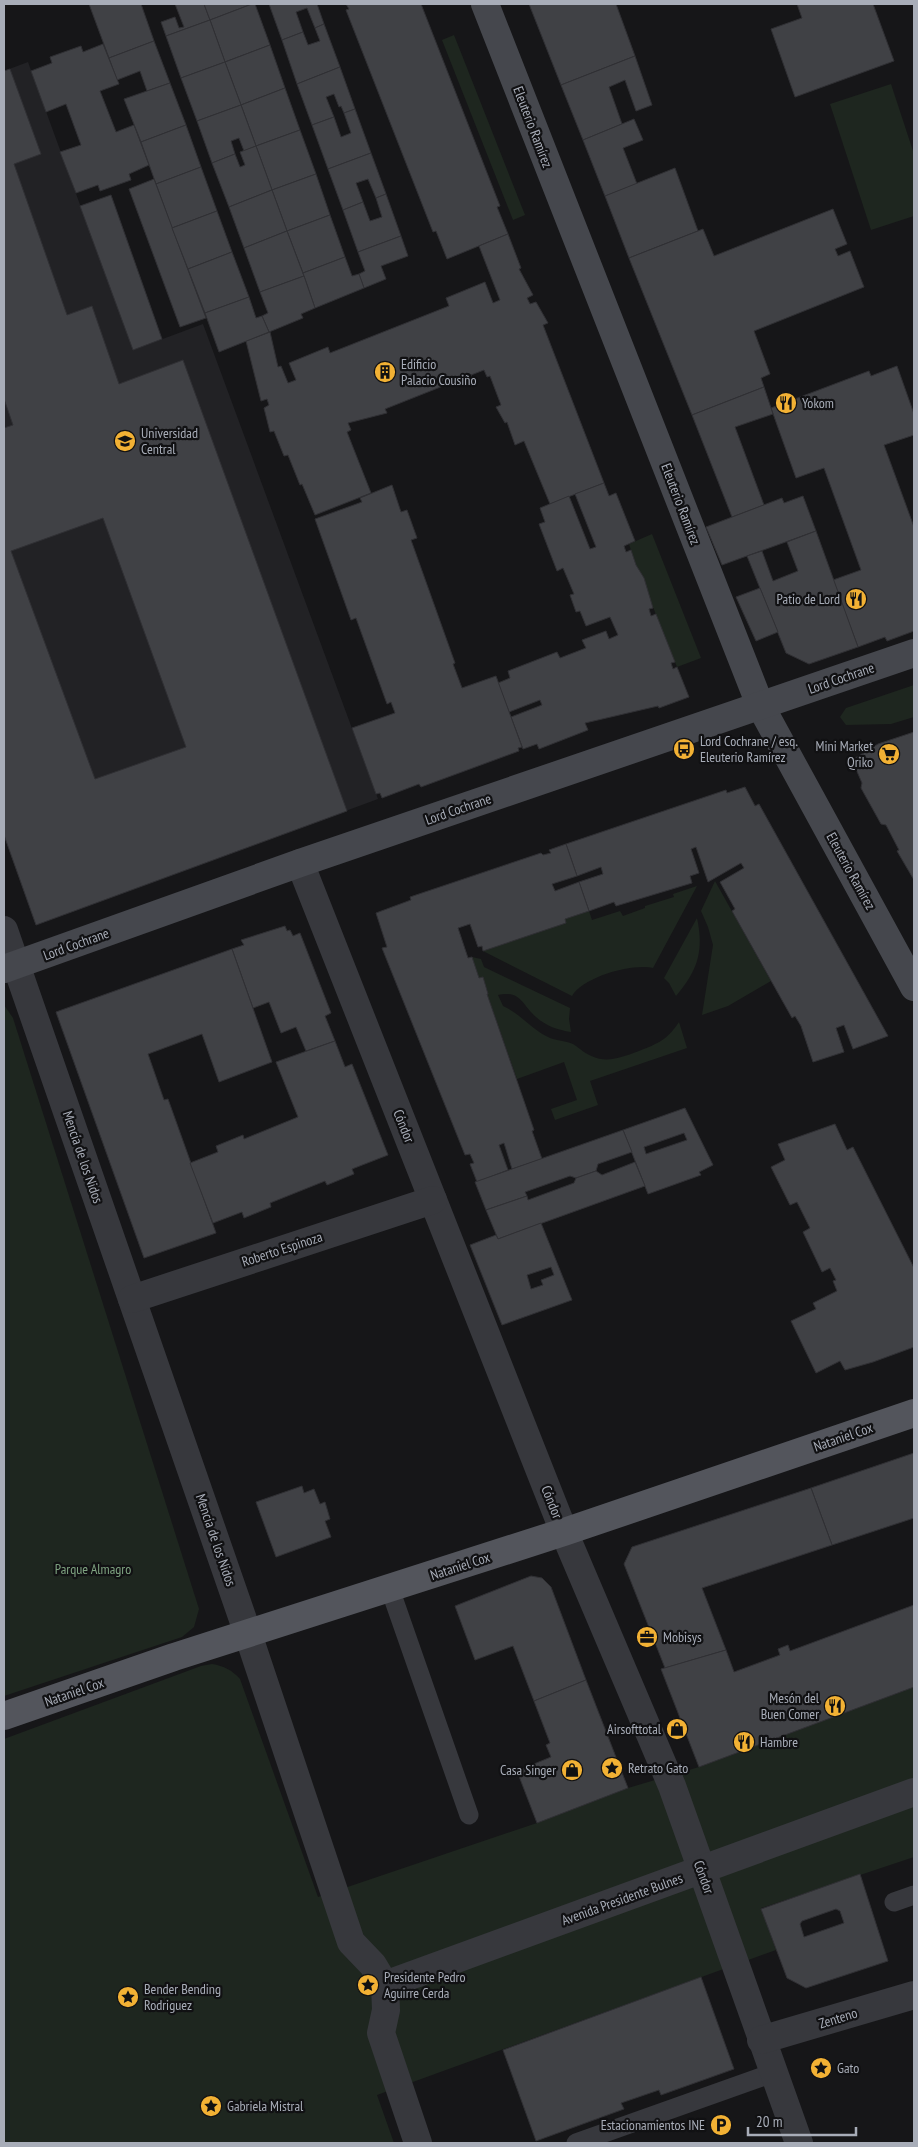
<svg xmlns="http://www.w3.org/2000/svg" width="918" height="2147" viewBox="0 0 918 2147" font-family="'PT Sans Narrow',sans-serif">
<rect width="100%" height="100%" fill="#161618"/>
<polygon fill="#222225" points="28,62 133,350 203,324 378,799 36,925 4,836 4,71"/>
<g fill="#1e261f">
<polygon points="454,35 525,215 513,220 442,40"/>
<polygon points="891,84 914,154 914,216 871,230 830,104"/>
<polygon points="652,534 701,658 677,667 647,592 644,578 636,565 629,544"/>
<polygon points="914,685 914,717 891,724 846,725 840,717 846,708"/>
<polygon points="715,881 771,981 728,1006 702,1015 713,945 708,927 701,911"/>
<path d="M697,886L653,968C632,963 583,977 572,996L483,951L566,923L565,919L589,911L592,920L620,911L623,916L645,908V906L674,897L673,894Z"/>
<path d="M697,918C704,951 698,970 676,996L669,983L664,978Z"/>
<path d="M472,957L481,959L484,967L570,1008L569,1019L571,1032C558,1030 546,1026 536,1017C522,1005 521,990 498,995L503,1006C521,1014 532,1030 550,1038C557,1041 570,1041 576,1046C599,1065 612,1061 639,1051C659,1043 667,1040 679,1022L687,1048L590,1081L598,1105L555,1120L551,1109L577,1100L564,1062L517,1079L487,994L488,993L483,977L479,978Z"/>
<polygon points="4,1005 13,1018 199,1609 194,1627 182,1637 4,1696"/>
<path d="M212,1664C224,1666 232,1670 240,1679L318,1897L537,1823L628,1788L699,1767L914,1687V1857L761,1908L776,1950L377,2095L394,2143H4V1739L201,1666Z"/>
</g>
<g fill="#404145" stroke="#303034" fill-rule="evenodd">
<polygon points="89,4 141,4 154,41 109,58"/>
<polygon points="175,4 204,4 210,20 166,36 161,22 175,17 179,28 184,27"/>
<polygon points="204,4 252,4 210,20"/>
<polygon points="252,4 255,4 270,45 225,62 210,20"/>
<polygon points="269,4 317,4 324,24 315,28 307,8 296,12 303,32 282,40"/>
<polygon points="346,4 421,4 500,206 497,207 508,234 447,259 436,231 433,232 346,10 349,9"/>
<polygon points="529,4 616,4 635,56 561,85"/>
<polygon points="797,4 873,4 894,61 795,97 771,29 802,18"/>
<polygon points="210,20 225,62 181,78 166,36"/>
<polygon points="324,24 340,67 297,84 282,40 303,32 308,45 320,41 315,28"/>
<polygon points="154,41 170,83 147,91 140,71 117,80 109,58"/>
<polygon points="103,44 119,84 100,91 116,132 134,125 149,165 129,174 131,180 100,191 98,185 76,193 60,152 81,145 66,104 46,112 31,71 52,63 50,57 81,46 83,52"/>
<polygon points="270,45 285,88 241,105 225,62"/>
<polygon points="635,56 652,105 636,111 625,80 609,87 622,124 583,140 561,85"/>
<polygon points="225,62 241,105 197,121 181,78"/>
<polygon points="340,67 355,109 344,113 341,106 339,107 334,94 326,97 334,117 312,125 297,84"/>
<path d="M10,69L41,154L14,164L67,315L92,306L119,384L183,360L347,811L36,925L4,835V428L13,425L4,399V71ZM103,518L186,747L95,779L11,551Z"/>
<polygon points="170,83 186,125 141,142 124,99"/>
<polygon points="285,88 300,130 256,146 241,105"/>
<polygon points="241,105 256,146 244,151 239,138 231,141 235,154 212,163 197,121"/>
<polygon points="355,109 371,153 328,169 312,125 334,117 341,137 351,133 344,113"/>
<polygon points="634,119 643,140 623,148 637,184 605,196 583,140"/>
<polygon points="186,125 201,167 156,184 141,142"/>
<polygon points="300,130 316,174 272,190 256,146"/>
<polygon points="256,146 272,190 229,207 212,163 235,154 240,167 245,165 240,152"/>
<polygon points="371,153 386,194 376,198 368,179 356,183 363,202 343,210 328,169"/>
<polygon points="201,167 217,211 172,228 156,184"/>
<polygon points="675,168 698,231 629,258 605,196"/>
<polygon points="316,174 330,215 287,231 272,190"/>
<polygon points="154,179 206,318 180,327 129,189"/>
<polygon points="272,190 287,231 244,248 229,207"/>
<polygon points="386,194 401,236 358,252 343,210 363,202 370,221 382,217 376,198"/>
<polygon points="111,195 162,339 133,350 80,206"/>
<polygon points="833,209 847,244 835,249 838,256 850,251 864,287 754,331 770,374 761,378 764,387 692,415 629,258 703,229 714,256"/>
<polygon points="217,211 232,252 188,269 172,228"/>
<polygon points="330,215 345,257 303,273 287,231"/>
<polygon points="287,231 304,276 260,292 244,248"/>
<polygon points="508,234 521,268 519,269 533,295 527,298 530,304 536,302 548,323 543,325 604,483 550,504 524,441 515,445 507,422 505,423 496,407 501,405 490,376 487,377 484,370 471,375 474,380 443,386 385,409 387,413 348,423 351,430 347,432 371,493 315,515 302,484 300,485 288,455 284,456 274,431 270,432 264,408 269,405 267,399 261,401 246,341 270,332 278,367 281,366 288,383 296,380 289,363 328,347 330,353 449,306 446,298 485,282 493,303 500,300 479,246"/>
<polygon points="401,236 408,256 381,266 386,279 364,288 359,274 365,271 358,252"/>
<polygon points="232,252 249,297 205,313 188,269"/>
<polygon points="345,257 352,276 359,274 364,288 315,308 303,273"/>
<polygon points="304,276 315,308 301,314 303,318 269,332 262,316 268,313 260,292"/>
<polygon points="249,297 256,318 262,316 269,332 219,352 205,313"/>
<polygon points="897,366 914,414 914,435 884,445 914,527 914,631 887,641 885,637 858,647 833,580 861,570 824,468 796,478 771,408 869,371 871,376"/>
<polygon points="764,387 773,414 735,427 764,505 732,517 692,415"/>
<polygon points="604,483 609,496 616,493 635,541 624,546 626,552 631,550 636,565 644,578 653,608 649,609 651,616 656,614 675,662 671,663 673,669 677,667 689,697 659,708 658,706 585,723 588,730 539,749 537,744 523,749 511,717 542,705 540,700 509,712 498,683 510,678 508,671 557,652 560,658 586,648 582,640 606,631 609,639 618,635 610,617 586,626 580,611 576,612 570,595 574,594 563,568 557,571 539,524 545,522 540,508 569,496 590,549 596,547 575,494"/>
<polygon points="392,485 401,512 407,510 417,538 411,540 455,663 453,664 462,688 496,676 522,747 518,748 519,751 421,787 419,784 382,798 380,793 376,794 352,728 395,713 391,702 387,704 356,618 351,620 315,519 362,502 360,498"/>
<polygon points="803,496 816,531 722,565 706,527 782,498 784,503"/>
<polygon points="816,531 858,647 809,664 786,653 747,556 762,551 773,581 798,571 787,542"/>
<polygon points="760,588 778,632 756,641 736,597"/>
<polygon points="914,732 914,880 897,851 899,850 886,825 881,824 861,788 862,783 852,760 878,744"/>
<polygon points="745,787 755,806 759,804 888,1036 853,1049 844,1025 836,1028 844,1052 813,1062 801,1026 795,1016 792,1018 732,911 735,909 720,882 744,868 741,863 708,882 696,847 691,849 699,873 690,876 692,883 616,906 614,902 589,911 579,882 603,874 601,867 577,876 566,844 726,790 727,793"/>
<polygon points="566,844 577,876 552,884 555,891 579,882 589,911 565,919 566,923 483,951 482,946 478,947 470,924 458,928 468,958 472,957 479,978 483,977 488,994 487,994 534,1130 532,1131 542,1159 512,1169 504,1143 499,1145 508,1170 477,1182 470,1164 474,1163 470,1154 465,1155 382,948 387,947 376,913 411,900 410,897 541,853 543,855 551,853 549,850"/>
<polygon points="285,926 287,931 290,930 293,936 300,933 331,1013 325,1016 335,1041 306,1051 296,1027 281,1033 269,1002 253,1008 232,949 244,945 241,940"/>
<polygon points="232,949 272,1062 219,1082 202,1034 148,1054 164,1100 168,1099 216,1233 144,1258 56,1012"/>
<polygon points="335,1041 345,1067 352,1064 388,1155 352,1169 354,1174 327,1185 325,1181 270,1203 271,1207 244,1218 242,1212 213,1223 190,1163 218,1152 216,1146 243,1135 244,1139 298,1117 276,1062"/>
<path d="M685,1108L713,1165L699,1172L701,1175L648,1194L623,1130ZM684,1133L687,1140L646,1154L644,1147Z"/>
<polygon points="835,1124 847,1150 853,1147 914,1268 914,1347 873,1362 845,1370 840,1361 816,1373 791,1321 816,1309 813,1303 837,1291 833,1281 836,1280 830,1268 822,1272 803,1232 810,1228 797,1202 790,1205 771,1167 785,1160 778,1144"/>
<polygon points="623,1130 632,1152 598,1164 596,1171 576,1178 570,1176 525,1192 527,1196 486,1210 475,1182"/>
<polygon points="635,1162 645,1186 498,1239 486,1210 527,1196 528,1200 574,1183 576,1178 596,1171 602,1175"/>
<path d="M541,1223L572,1300L502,1325L470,1245L496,1235L498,1239ZM551,1267L554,1275L541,1280L543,1285L531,1289L527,1275Z"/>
<polygon points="914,1453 914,1518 832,1545 811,1488"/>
<polygon points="302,1486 304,1493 314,1489 320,1504 325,1502 330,1519 325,1521 331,1537 276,1557 256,1502"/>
<polygon points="811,1488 832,1545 702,1588 726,1650 665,1668 624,1564 632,1547"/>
<polygon points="531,1576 542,1578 551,1587 586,1680 534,1701 513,1646 475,1660 455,1606"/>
<polygon points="914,1605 914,1687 699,1767 661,1669 726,1650 734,1672 780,1655 778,1649 788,1645 790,1651"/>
<polygon points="586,1680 628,1788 537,1823 517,1771 551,1757 546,1745 550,1743 534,1701"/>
<path d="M860,1874L888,1961L806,1988L787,1978L761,1909ZM836,1909L840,1911L844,1923L804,1937L800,1924L802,1921Z"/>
<polygon points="701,1977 734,2069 661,2095 659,2090 621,2103 624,2109 536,2141 503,2050"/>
</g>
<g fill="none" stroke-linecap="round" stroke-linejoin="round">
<g stroke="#37383d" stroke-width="19">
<polyline points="390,1589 469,1815"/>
<polyline points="894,1902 914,1895"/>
<polyline points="576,2143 773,2073"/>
</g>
<g stroke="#37383d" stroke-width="28">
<polyline points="300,863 564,1532 672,1786 799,2143"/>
<polyline points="4,930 248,1634 351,1942 373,1965 385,1985 386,2010 381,2033 418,2143"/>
<polyline points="132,1299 433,1200"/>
<polyline points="385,1985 914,1792"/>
<polyline points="761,2040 914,1995"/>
</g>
<g stroke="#45474d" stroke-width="28">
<polyline points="485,4 760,705 914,987"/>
<polyline points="4,969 300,863 914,653"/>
</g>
<polyline stroke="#53555c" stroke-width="28" points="4,1716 174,1657 564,1532 914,1413"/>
</g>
<defs>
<g id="building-disc" transform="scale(1.125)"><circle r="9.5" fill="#f2b134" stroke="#111113"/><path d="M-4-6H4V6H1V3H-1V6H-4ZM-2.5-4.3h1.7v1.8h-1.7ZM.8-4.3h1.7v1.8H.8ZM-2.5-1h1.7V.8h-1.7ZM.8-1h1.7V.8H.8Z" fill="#111"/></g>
<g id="restaurant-disc" transform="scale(1.125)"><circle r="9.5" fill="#f2b134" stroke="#111113"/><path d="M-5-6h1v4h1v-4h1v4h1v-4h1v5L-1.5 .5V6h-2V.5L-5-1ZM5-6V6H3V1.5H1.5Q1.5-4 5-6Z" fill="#111"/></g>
<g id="university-disc" transform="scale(1.125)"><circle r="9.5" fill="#f2b134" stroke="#111113"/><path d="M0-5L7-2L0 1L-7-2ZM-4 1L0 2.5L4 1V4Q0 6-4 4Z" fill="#111"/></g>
<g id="bus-disc" transform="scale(1.125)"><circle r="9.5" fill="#f2b134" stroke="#111113"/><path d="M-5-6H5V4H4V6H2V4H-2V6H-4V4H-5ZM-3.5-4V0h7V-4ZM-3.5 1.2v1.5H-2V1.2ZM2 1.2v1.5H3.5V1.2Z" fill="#111"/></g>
<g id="supermarket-disc" transform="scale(1.125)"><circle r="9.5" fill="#f2b134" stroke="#111113"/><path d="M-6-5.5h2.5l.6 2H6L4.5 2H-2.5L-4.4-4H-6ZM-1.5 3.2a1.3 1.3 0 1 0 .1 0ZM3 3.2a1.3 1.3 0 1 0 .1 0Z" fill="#111"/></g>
<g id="office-disc" transform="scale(1.125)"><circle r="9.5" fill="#f2b134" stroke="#111113"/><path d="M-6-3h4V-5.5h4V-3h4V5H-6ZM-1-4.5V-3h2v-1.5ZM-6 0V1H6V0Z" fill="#111"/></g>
<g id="shop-disc" transform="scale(1.125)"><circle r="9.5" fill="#f2b134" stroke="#111113"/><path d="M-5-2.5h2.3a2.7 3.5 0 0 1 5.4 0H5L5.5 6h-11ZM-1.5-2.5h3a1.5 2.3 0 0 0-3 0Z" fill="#111"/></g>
<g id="sight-disc" transform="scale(1.125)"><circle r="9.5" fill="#f2b134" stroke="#111113"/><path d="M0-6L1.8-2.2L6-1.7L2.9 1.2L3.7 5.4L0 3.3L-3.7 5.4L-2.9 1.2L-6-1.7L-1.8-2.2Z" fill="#111"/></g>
<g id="parking-disc" transform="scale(1.125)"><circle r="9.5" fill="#f2b134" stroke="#111113"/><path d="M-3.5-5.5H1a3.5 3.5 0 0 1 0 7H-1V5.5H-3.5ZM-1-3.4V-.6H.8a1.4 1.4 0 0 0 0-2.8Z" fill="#111"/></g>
</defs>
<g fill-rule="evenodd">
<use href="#building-disc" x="385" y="372"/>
<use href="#restaurant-disc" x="786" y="403"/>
<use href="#university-disc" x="125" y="441"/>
<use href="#restaurant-disc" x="856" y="599"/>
<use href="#bus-disc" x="684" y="749"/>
<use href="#supermarket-disc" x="889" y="754"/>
<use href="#office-disc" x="647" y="1637"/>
<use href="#restaurant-disc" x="835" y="1706"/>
<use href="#shop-disc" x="677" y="1729"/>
<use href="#restaurant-disc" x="744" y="1742"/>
<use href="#sight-disc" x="612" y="1768"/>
<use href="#shop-disc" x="572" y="1770"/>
<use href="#sight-disc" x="368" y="1985"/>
<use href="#sight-disc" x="128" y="1997"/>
<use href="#sight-disc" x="821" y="2068"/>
<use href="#sight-disc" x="211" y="2106"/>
<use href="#parking-disc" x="721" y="2125"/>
</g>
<g text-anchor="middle" stroke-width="4.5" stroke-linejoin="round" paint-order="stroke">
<g font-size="14" fill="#a8adb8" stroke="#111113">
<text transform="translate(533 127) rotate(69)" y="5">Eleuterio Ramírez</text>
<text transform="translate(681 504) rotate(69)" y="5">Eleuterio Ramírez</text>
<text transform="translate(841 678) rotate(-19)" y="5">Lord Cochrane</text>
<text transform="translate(458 809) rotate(-19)" y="5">Lord Cochrane</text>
<text transform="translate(851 871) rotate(61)" y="5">Eleuterio Ramírez</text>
<text transform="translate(76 944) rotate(-20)" y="5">Lord Cochrane</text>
<text transform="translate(404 1126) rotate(68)" y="5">Cóndor</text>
<text transform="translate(83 1157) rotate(71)" y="5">Mencía de los Nidos</text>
<text transform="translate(282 1249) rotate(-18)" y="5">Roberto Espinoza</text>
<text transform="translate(843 1437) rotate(-19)" y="5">Nataniel Cox</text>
<text transform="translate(552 1502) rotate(68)" y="5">Cóndor</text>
<text transform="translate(216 1540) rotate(71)" y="5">Mencía de los Nidos</text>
<text transform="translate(460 1566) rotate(-18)" y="5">Nataniel Cox</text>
<text transform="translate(74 1692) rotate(-19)" y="5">Nataniel Cox</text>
<text transform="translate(704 1877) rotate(70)" y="5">Cóndor</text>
<text transform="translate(622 1899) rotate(-20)" y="5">Avenida Presidente Bulnes</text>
<text transform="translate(838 2018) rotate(-17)" y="5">Zenteno</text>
</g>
<g font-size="14" fill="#a8adb8" stroke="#111113" text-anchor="start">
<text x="401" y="369">Edificio<tspan x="401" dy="16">Palacio Cousiño</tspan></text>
<text x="802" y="408">Yokom</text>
<text x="141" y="438">Universidad<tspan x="141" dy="16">Central</tspan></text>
<text x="840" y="604" text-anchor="end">Patio de Lord</text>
<text x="700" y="746">Lord Cochrane / esq.<tspan x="700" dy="16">Eleuterio Ramírez</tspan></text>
<text x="873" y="751" text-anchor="end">Mini Market<tspan x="873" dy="16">Qriko</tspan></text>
<text x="663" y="1642">Mobisys</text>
<text x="819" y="1703" text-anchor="end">Mesón del<tspan x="819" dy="16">Buen Comer</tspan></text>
<text x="661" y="1734" text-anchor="end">Airsofttotal</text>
<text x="760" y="1747">Hambre</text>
<text x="628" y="1773">Retrato Gato</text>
<text x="556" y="1775" text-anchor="end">Casa Singer</text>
<text x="384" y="1982">Presidente Pedro<tspan x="384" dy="16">Aguirre Cerda</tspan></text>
<text x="144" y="1994">Bender Bending<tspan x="144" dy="16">Rodriguez</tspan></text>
<text x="837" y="2073">Gato</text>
<text x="227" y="2111">Gabriela Mistral</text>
<text x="705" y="2130" text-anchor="end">Estacionamientos INE</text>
</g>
<g font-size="14" fill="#7fa381" stroke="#111113">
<text x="93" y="1574">Parque Almagro</text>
</g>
</g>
<rect width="918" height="2147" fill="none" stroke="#a8adb8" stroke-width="10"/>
<path d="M748 2127v8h108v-8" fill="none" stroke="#a8adb8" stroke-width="2.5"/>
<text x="756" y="2127" font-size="15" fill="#a8adb8" stroke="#111113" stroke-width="4" paint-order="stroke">20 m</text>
</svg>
